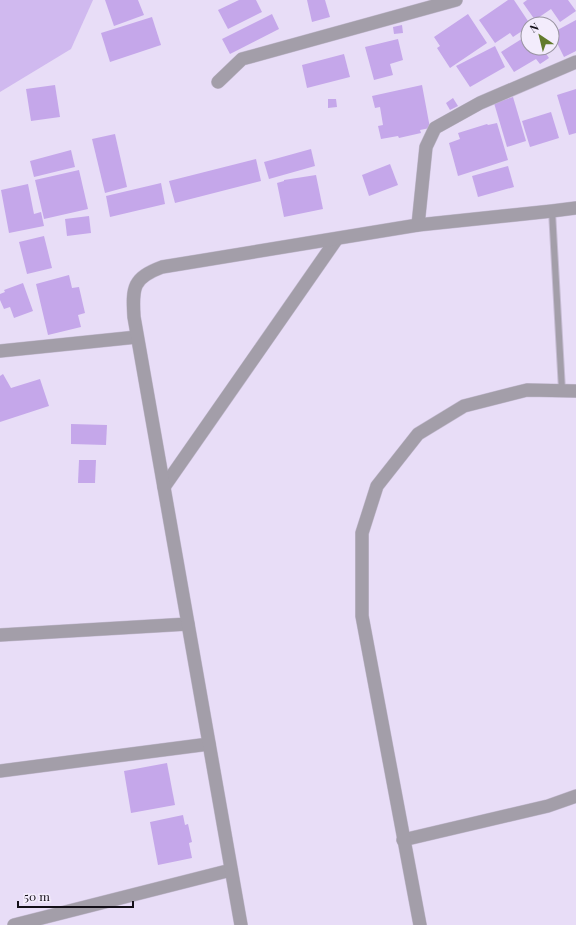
<svg xmlns="http://www.w3.org/2000/svg" width="576" height="925" viewBox="0 0 576 925" font-family="'Playfair Display',serif">
<rect width="100%" height="100%" fill="#e8ddf7"/>
<polygon fill="#d0b9ef" points="0,0 93,0 71,49 0,92"/>
<g fill="#c5a7ea">
<polygon points="105,0 138,0 144,15 114,26"/>
<polygon points="239,0 256,0 262,12 228,29 218,10"/>
<polygon points="307,0 325,0 330,17 312,22"/>
<polygon points="508,0 514,0 530,24 528,24 528,27 513,37 510,33 495,43 479,20"/>
<polygon points="527,0 568,0 576,11 560,22 551,9 535,20 523,3"/>
<polygon points="272,14 279,29 230,54 222,39"/>
<polygon points="468,14 487,43 450,68 437,48 440,46 434,37"/>
<polygon points="152,17 161,45 110,62 101,33"/>
<polygon points="576,20 576,51 564,57 552,33"/>
<polygon points="402,25 403,33 394,34 393,27"/>
<polygon points="528,35 528,48 542,48 549,58 540,64 536,59 514,72 501,52"/>
<polygon points="398,39 403,60 390,64 393,75 374,80 365,47"/>
<polygon points="495,46 505,67 470,87 456,66"/>
<polygon points="344,54 350,77 307,88 302,65"/>
<polygon points="55,85 60,117 31,121 26,89"/>
<polygon points="422,85 430,128 420,130 421,133 399,138 398,136 381,139 378,126 383,125 380,107 375,108 372,96"/>
<polygon points="576,89 576,133 569,135 557,95"/>
<polygon points="513,97 526,141 507,147 494,103"/>
<polygon points="453,98 458,106 450,110 446,103"/>
<polygon points="328,99 336,99 337,107 328,108"/>
<polygon points="551,112 559,138 530,147 522,121"/>
<polygon points="497,123 508,160 458,176 449,143 460,139 458,133 487,124 488,125"/>
<polygon points="115,134 127,187 105,193 92,139"/>
<polygon points="311,149 315,166 269,179 264,162"/>
<polygon points="71,150 75,167 34,177 30,161"/>
<polygon points="256,159 261,181 175,203 169,181"/>
<polygon points="390,164 398,185 369,196 362,175"/>
<polygon points="508,166 514,187 478,197 472,176"/>
<polygon points="79,170 88,209 44,219 35,180"/>
<polygon points="316,175 323,209 284,217 277,183 284,181 284,180"/>
<polygon points="161,183 165,204 110,217 106,196"/>
<polygon points="28,184 34,214 41,212 44,226 9,233 1,190"/>
<polygon points="89,216 91,233 67,236 65,219"/>
<polygon points="44,236 52,268 27,274 19,242"/>
<polygon points="69,275 72,288 79,287 85,313 78,315 81,327 48,335 36,284"/>
<polygon points="23,283 33,311 14,318 10,307 4,309 0,300 0,294 5,292 4,290"/>
<polygon points="3,374 11,388 40,379 49,406 0,422 0,376"/>
<polygon points="71,424 107,425 106,445 71,444"/>
<polygon points="79,460 96,460 95,483 78,483"/>
<polygon points="167,763 175,805 131,813 124,771"/>
<polygon points="183,815 185,825 188,824 192,842 189,843 192,858 158,865 150,822"/>
</g>
<g fill="none" stroke-linecap="round" stroke-linejoin="round">
<g stroke="#c6bcd3" stroke-width="8">
<polyline id="service" points="552,211 562,390"/>
</g>
<g stroke="#c6bcd3" stroke-width="14">
<g id="minor">
<polyline points="218,82 242,59 456,0"/>
<polyline points="418,225 426,147 435,128 480,103 576,62"/>
<polyline points="0,351 137,337"/>
<polyline points="164,487 336,240"/>
<polyline points="0,635 188,624"/>
<polyline points="0,771 209,744"/>
<polyline points="403,840 548,806 576,796"/>
<polyline points="14,925 231,870"/>
<path d="M241,925L134,317C132,287 133,278 162,267L418,225L552,211L576,208"/>
<polyline points="420,925 362,616 362,533 377,486 418,434 464,406 527,390 576,391"/>
</g>
</g>
<use href="#service" stroke="#a39ea9" stroke-width="6"/>
<use href="#minor" stroke="#a39ea9" stroke-width="13"/>
</g>
<g transform="translate(540 36) rotate(325)"><circle r="19" fill="#f3ecfc" stroke="#9994a1"/>
<path d="M0-3L7 15L0 10L-7 15Z" fill="#627a2c"/>
<text y="-6" font-size="11" font-weight="bold" text-anchor="middle" fill="#130f18">N</text>
</g>
<path d="M18 901v6h115v-6" fill="none" stroke="#130f18" stroke-width="2"/>
<text x="24" y="901" font-size="12" fill="#130f18" stroke="#f3ecfc" stroke-width="3" paint-order="stroke">50 m</text>
</svg>
